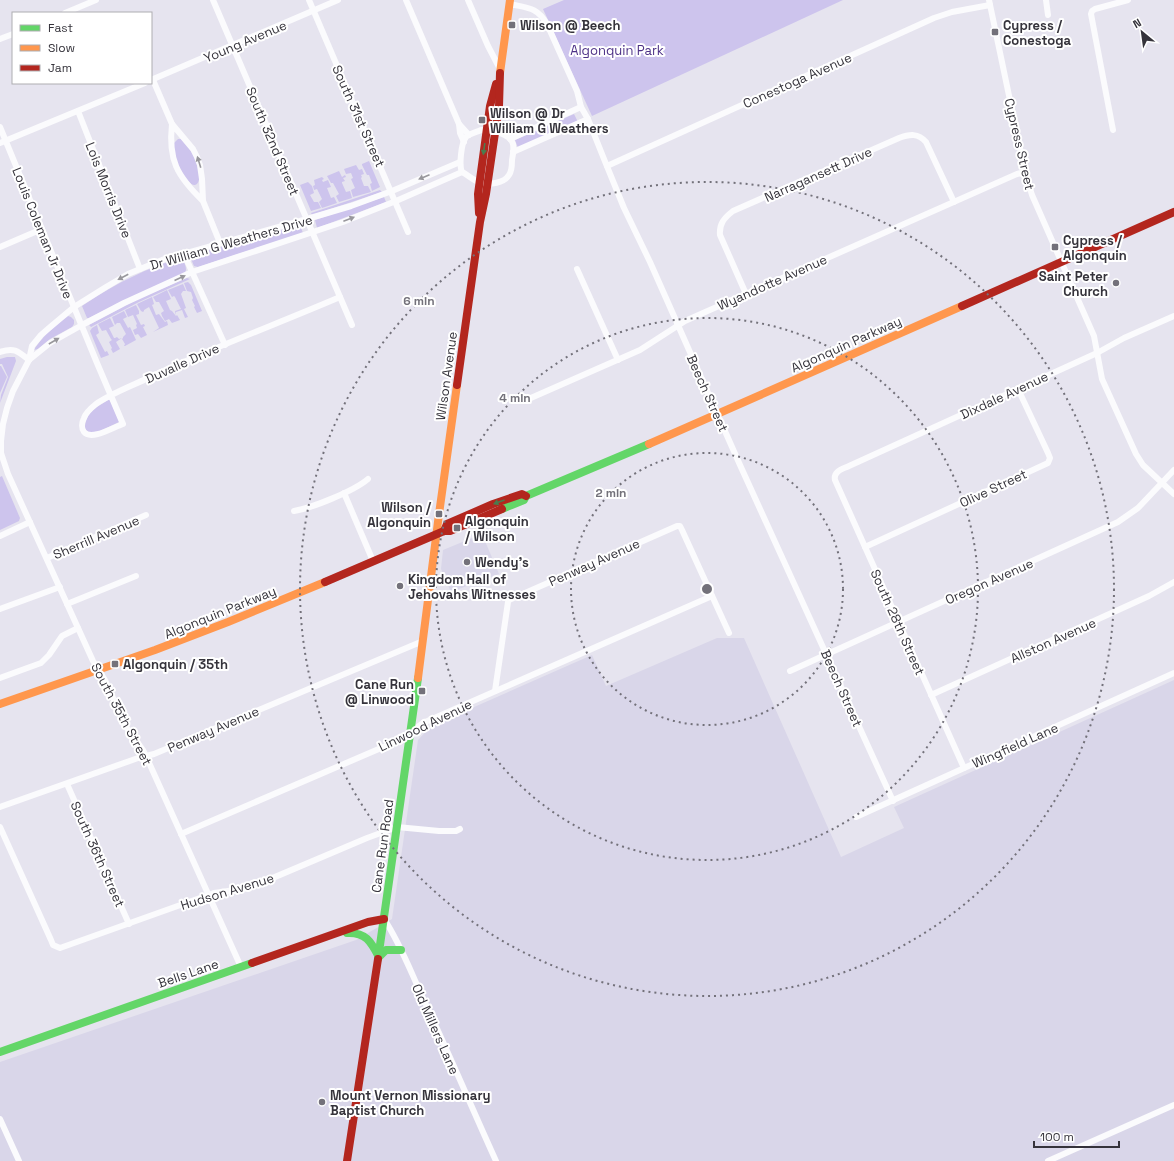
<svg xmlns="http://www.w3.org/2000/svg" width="1174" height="1161" viewBox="0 0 1174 1161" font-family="'Space Grotesk',sans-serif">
<rect width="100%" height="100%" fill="#e6e4ef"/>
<g fill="#d9d6e9">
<polygon points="482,534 499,574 451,592 441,569 443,550"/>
<polygon points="717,638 744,638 841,857 904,828 894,807 1174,680 1174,1161 0,1161 0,1062 356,940 392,919 418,740 431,726 592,655 606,686"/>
</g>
<g fill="#cdc4ed">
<polygon points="564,0 843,0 592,116 543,9"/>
<polygon points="574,114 578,122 518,148 515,140"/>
<path d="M178,139H181C184,143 189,147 191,151C195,157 205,182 195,185C187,186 176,162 175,155C174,151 174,147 174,143Z"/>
<polygon points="369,161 380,187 372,191 370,184 372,183 369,175 367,175 362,165 362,164"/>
<polygon points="356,165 359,170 362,169 364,174 361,175 362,177 361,178 364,186 368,186 371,192 353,197 351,190 355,188 351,179 353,178 351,173 346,174 344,169"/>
<polygon points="339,171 342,177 345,175 346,177 343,178 345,181 342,182 342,183 346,192 350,191 352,198 339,202 336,196 339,194 333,183 331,183 327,176"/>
<polygon points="322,177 324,179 322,180 323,182 328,180 331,187 327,188 331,198 334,197 337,203 322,208 319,202 322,199 317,189 314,190 313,186 315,185 314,180"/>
<polygon points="308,182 312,186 314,193 310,195 314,202 318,202 321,208 311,211 300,185"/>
<polygon points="380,190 382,192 312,215 311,213"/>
<polygon points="384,197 386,202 317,228 315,220"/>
<path d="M300,225L303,233L198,267L194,266C191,259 189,255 197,252L247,240Z"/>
<path d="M180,258C184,260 186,266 186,270L185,273L138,294L89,318H87L82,306L88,302C117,283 147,268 180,258Z"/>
<polygon points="187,278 190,279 139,302 91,327 89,325 138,299"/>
<polygon points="188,282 191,285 202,311 197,313 194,307 195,306 192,300 193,298 191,292 187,291 184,283"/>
<polygon points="183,284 186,291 183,291 181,294 186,308 184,309 188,317 185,318 182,310 176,312 176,315 175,311 181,309 175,297 174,296 172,297 168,290"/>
<polygon points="167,290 171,299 166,301 170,310 172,311 176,316 177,315 180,320 172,323 169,319 165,321 162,316 161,313 164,311 159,302 156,302 153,297"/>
<polygon points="152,297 154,304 152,305 156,315 159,314 165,322 167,321 168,325 153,332 159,328 149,307 144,310 144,311 143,312 141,311 137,304"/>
<polygon points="136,305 139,311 139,314 136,315 141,325 144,324 145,326 143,327 147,335 141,338 138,334 135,335 133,330 137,328 136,325 137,324 133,315 128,317 125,310"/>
<polygon points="124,311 127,317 123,319 128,328 130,327 136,340 125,346 124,346 125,344 122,339 123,338 123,337 126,334 120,323 117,323 115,325 112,317"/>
<path d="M68,316L71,317L74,320V324L72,327L50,339L38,349L34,350C40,339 57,323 68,316Z"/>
<polygon points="110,318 114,326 109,328 114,338 115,338 117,337 119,339 122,338 116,342 120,349 113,353 111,349 112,348 109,342 112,340 111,339 106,330 102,331 98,324"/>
<polygon points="97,325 99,333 96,335 105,352 107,351 109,355 101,358 90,331 92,328"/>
<polygon points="7,357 15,357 16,361 0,403 1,395 8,377 2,364 0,364 0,359"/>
<polygon points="0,366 1,366 7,377 0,393"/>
<path d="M108,400H110L119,421V422L100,431L89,433L85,429C85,412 96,408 108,400Z"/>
<polygon points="2,476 20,518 19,521 0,530 0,477"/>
</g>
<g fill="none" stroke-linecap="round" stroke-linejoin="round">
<g stroke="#fbfbfd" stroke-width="6">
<polyline points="213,0 352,325"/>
<polyline points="309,0 408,232"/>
<polyline points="406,0 459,124"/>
<polyline points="468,0 488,46 500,69"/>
<polyline points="989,0 1025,172 1032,195 1090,327 1094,336 1102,379 1136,454 1143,465 1174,494"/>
<polyline points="1046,0 1048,15"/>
<path d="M510,4C528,8 537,7 547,24L577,91L581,107L588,119L604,159L624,208L650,262L740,465L893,801"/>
<polyline points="65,13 96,0"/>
<polyline points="0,39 13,34"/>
<polyline points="151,80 338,0"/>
<polyline points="153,80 172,124"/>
<polyline points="78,111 140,269"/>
<path d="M0,127L97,363L123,424C114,427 91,441 84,432C81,428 82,422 84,418C86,412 91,408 96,404C112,393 132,386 150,377C212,348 277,324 340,297"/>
<path d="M481,130C491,130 510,133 513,144C514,149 513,155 512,160C512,165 512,171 509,175C504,183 490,185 481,183C474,181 468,175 462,172C459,166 461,143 466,137C470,133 477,132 481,130Z"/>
<polyline points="1113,130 1091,14 1092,11 1095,9 1128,0"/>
<polyline points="510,139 581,107"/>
<polyline points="464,142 460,133 459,124 469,135"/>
<polyline points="0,143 145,83"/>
<polyline points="513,152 588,119"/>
<polyline points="607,166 934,18 952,12 990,5"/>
<path d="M203,201C177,176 168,160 172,124L193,149L197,157L200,165L202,179L203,201L220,243"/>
<polyline points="0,247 42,229"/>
<polyline points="184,254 225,345"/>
<polyline points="577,269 618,360"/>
<path d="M746,294L720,235C719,224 724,218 733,211L899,138C910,134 918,133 926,142L954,202"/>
<path d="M0,352C14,347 18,351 29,360"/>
<polyline points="29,360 50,343 82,325 124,303 192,272 343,222 396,201 462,172"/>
<polyline points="524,401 640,350 685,321 1017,174 1025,172"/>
<polyline points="344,493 373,561"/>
<path d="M294,511C312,508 354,491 368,479"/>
<polyline points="0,536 30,522"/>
<polyline points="865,547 1048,463 1050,458 1048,453 1018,389"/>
<polyline points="47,558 146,515"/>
<polyline points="67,604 136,576"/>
<polyline points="0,609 60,587"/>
<polyline points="790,671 1118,522 1138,508 1174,470"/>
<polyline points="0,678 41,663 49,655 62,636 78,628"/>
<polyline points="495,691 508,602 509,600 677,526 680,526 682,530 729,633"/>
<polyline points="931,695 1149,596 1174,582"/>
<path d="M964,768L835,480C833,471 843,469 849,466L1097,353L1124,338L1174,316"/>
<polyline points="67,784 129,924"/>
<polyline points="0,807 138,758 154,754 423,641"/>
<polyline points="856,817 1174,673"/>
<polyline points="0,827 51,940 53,945 60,948 214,893 249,888 367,838 397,827 439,831 456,831 460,829"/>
<polyline points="181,834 402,739 423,723 712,596"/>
<path d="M384,919C400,943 410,970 422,996C448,1051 471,1106 496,1161"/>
<polyline points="241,967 146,756 143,750 126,727 105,680 93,661 8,474 1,453 1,441 3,424 7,408 13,391 29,360 32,346 41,335 49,328 74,307 106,287 128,274 162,260 307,219 351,206 392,191 460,162"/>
<polyline points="0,1119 19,1161"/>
<polyline points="1048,1161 1174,1105"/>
</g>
<g stroke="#63d668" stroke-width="8">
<polyline points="502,509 524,500 526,496 649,444"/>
<path d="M347,933C366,932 371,942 379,957L386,950H401"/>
<polyline points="378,959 418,678"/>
<polyline points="0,1052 252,963"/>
</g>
<g stroke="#ff974d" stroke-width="8">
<polyline points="500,73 510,0"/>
<polyline points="649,444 962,306"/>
<polyline points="418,678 439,514 457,385"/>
<polyline points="0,704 155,650 228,622 325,582"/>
</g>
<g stroke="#b3261e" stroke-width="8">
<polyline points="479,213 478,194 490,106 496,84"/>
<polyline points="962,306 1174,212"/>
<polyline points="457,385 480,222 486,194 499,106 500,73"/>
<polyline points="444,531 447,524 493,504 522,494 526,496"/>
<polyline points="325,582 444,531 450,531 502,509"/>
<polyline points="252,963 368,922 384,919"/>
<polyline points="347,1161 378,959"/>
</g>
</g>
<defs><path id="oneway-solid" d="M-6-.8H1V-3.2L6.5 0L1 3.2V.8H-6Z"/></defs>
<g fill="#4a7c4f">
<use href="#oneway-solid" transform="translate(484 149) rotate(98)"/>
<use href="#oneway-solid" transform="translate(499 502) rotate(160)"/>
</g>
<g fill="#98979c">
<use href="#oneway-solid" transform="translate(199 162) rotate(-107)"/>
<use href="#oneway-solid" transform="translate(424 177) rotate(157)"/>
<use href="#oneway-solid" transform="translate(349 219) rotate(-21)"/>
<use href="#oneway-solid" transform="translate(123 277) rotate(152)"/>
<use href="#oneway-solid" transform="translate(180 278) rotate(-24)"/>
<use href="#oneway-solid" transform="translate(54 341) rotate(-30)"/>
</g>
<g fill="none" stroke="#73717a" stroke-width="2" stroke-dasharray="2 4">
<circle cx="707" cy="589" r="136"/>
<circle cx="707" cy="589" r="271"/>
<circle cx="707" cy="589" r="407"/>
</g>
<g fill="#73717a" stroke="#fff" stroke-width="1.5">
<rect x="508" y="21" width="8" height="8" rx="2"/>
<rect x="991" y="28" width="8" height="8" rx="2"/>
<rect x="478" y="116" width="8" height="8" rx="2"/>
<rect x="1051" y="243" width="8" height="8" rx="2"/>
<circle cx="1116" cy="283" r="4"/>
<rect x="435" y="510" width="8" height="8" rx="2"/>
<rect x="453" y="524" width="8" height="8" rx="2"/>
<circle cx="467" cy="562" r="4"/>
<circle cx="400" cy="586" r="4"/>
<rect x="111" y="660" width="8" height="8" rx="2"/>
<rect x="418" y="687" width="8" height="8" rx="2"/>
<circle cx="322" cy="1102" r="4"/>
</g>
<g text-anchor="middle" stroke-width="4" stroke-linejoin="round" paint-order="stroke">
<g font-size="13" font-weight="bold" fill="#35333b" stroke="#fff" text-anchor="start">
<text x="520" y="30">Wilson @ Beech</text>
<text x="1003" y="30">Cypress /<tspan x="1003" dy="15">Conestoga</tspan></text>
<text x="490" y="118">Wilson @ Dr<tspan x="490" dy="15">William G Weathers</tspan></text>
<text x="1063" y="245">Cypress /<tspan x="1063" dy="15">Algonquin</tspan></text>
<text x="1108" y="281" text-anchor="end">Saint Peter<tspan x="1108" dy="15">Church</tspan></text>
<text x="431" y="512" text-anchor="end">Wilson /<tspan x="431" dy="15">Algonquin</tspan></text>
<text x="465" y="526">Algonquin<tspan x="465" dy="15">/ Wilson</tspan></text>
<text x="475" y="567">Wendy's</text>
<text x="408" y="584">Kingdom Hall of<tspan x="408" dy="15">Jehovahs Witnesses</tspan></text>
<text x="123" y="669">Algonquin / 35th</text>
<text x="414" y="689" text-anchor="end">Cane Run<tspan x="414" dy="15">@ Linwood</tspan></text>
<text x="330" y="1100">Mount Vernon Missionary<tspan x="330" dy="15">Baptist Church</tspan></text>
</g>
<g font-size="13" fill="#35333b" stroke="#fff">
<text transform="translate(245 41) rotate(-23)" y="5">Young Avenue</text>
<text transform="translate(797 80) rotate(-24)" y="5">Conestoga Avenue</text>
<text transform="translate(359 116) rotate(66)" y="5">South 31st Street</text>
<text transform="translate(273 141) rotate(67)" y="5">South 32nd Street</text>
<text transform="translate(1020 144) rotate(77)" y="5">Cypress Street</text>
<text transform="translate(818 174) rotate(-24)" y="5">Narragansett Drive</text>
<text transform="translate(109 190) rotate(68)" y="5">Lois Morris Drive</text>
<text transform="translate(43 233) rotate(68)" y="5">Louis Coleman Jr Drive</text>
<text transform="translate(231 242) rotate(-16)" y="5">Dr William G Weathers Drive</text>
<text transform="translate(772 282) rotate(-24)" y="5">Wyandotte Avenue</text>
<text transform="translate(846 344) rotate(-24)" y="5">Algonquin Parkway</text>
<text transform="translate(182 363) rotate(-24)" y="5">Duvalle Drive</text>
<text transform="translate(446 376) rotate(-82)" y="5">Wilson Avenue</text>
<text transform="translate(708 393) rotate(66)" y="5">Beech Street</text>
<text transform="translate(1004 395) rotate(-25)" y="5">Dixdale Avenue</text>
<text transform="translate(993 488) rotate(-25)" y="5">Olive Street</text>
<text transform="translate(96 537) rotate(-23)" y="5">Sherrill Avenue</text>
<text transform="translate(594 562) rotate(-24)" y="5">Penway Avenue</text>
<text transform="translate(989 581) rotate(-24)" y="5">Oregon Avenue</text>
<text transform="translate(220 612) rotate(-22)" y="5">Algonquin Parkway</text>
<text transform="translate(898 622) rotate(66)" y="5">South 28th Street</text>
<text transform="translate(1053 640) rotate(-24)" y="5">Allston Avenue</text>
<text transform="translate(842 688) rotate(66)" y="5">Beech Street</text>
<text transform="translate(122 714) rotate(62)" y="5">South 35th Street</text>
<text transform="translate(425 725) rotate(-26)" y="5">Linwood Avenue</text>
<text transform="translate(213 729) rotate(-23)" y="5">Penway Avenue</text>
<text transform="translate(1015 745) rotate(-24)" y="5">Wingfield Lane</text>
<text transform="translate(382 846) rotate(-82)" y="5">Cane Run Road</text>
<text transform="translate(98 854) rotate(66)" y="5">South 36th Street</text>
<text transform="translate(227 891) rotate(-17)" y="5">Hudson Avenue</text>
<text transform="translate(188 973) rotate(-19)" y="5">Bells Lane</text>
<text transform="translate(436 1029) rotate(66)" y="5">Old Millers Lane</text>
</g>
<g font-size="13" fill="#4d3186" stroke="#fff">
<text x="617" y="55">Algonquin Park</text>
</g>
</g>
<circle cx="707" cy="589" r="6" fill="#73717a" stroke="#fff" stroke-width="2"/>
<g font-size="12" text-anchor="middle" font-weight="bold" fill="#73717a" stroke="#fff" stroke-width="4" stroke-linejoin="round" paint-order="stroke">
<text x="419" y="305">6 min</text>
<text x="515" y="402">4 min</text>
<text x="611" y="497">2 min</text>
</g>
<rect x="12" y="12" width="140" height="72" fill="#ffffff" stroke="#aeadb1"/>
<rect x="20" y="25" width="20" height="6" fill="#63d668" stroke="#aeadb1"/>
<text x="48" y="32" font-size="12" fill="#35333b">Fast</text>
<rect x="20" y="45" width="20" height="6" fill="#ff974d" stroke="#aeadb1"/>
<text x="48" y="52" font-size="12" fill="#35333b">Slow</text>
<rect x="20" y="65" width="20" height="6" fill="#b3261e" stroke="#aeadb1"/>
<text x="48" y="72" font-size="12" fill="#35333b">Jam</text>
<g transform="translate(1142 32) rotate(331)" stroke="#ffffff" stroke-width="3" paint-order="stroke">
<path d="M0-3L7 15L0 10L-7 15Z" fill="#35333b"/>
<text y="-6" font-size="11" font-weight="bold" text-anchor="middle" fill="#35333b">N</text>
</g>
<path d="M1034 1141v6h85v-6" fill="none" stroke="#35333b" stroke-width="2"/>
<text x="1040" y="1141" font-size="12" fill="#35333b" stroke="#ffffff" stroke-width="3" paint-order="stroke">100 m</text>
</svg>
